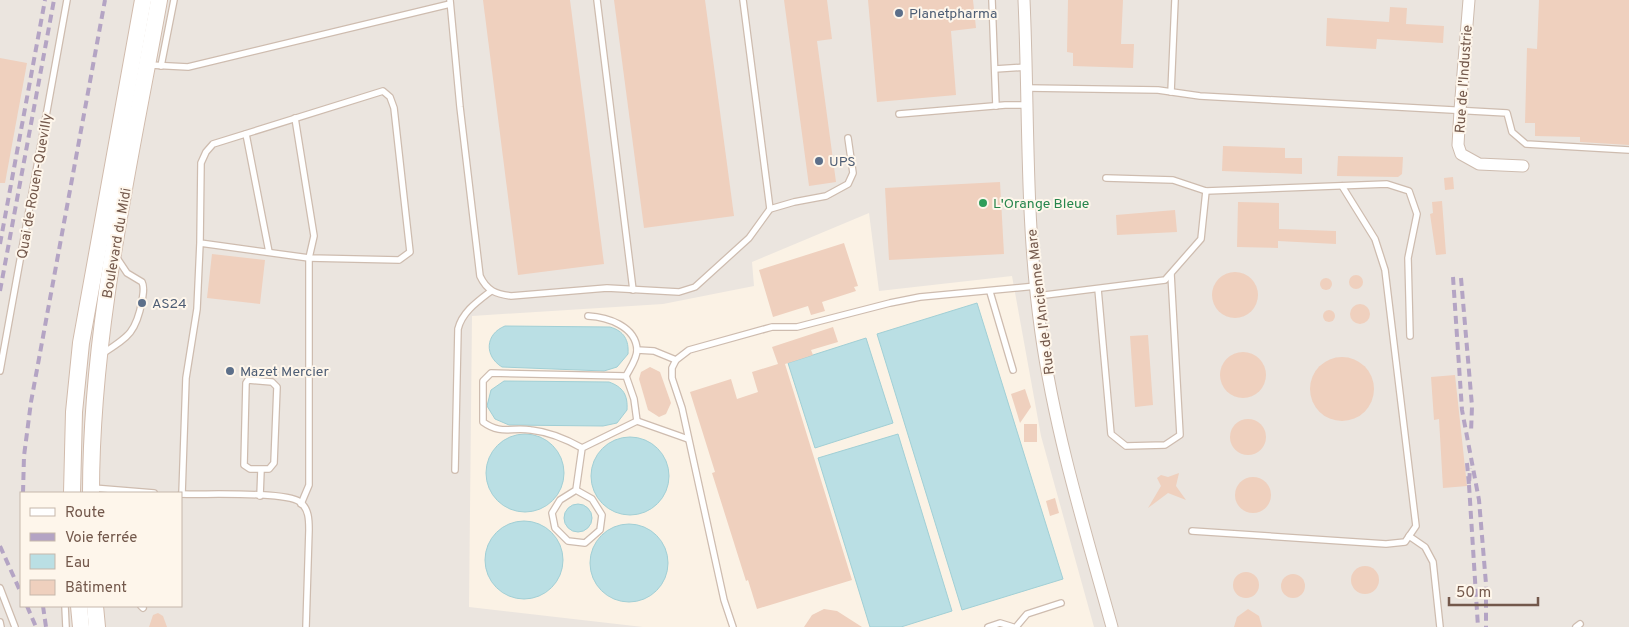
<svg xmlns="http://www.w3.org/2000/svg" width="1629" height="627" viewBox="0 0 1629 627" font-family="Overpass,sans-serif">
<rect width="100%" height="100%" fill="#fbf2e5"/>
<path fill="#ebe5df" fill-rule="evenodd" d="M0,0H1629V627H1094L1041,436L1012,276L879,291L869,213L752,262L754,286L663,304L472,316L469,607L643,627H0ZM21,493H181V606H21Z"/>
<g fill="#badfe4" stroke="#a1cfd5">
<polygon points="977,303 1063,579 962,610 877,334"/>
<path d="M505,326L610,327C624,331 629,340 628,354L617,367L604,371L502,367C484,356 485,334 505,326Z"/>
<polygon points="866,338 893,423 815,448 788,363"/>
<path d="M504,381L609,382C623,387 628,395 627,410L617,423L603,426L509,425L495,419L487,406L491,390Z"/>
<polygon points="898,434 952,611 901,627 870,627 818,458"/>
<circle cx="525" cy="473" r="39"/>
<circle cx="630" cy="476" r="39"/>
<circle cx="578" cy="518" r="14"/>
<circle cx="524" cy="560" r="39"/>
<circle cx="629" cy="563" r="39"/>
</g>
<g fill="#efd0be">
<polygon points="483,0 570,0 604,264 518,275"/>
<polygon points="614,0 705,0 734,216 644,228"/>
<polygon points="784,0 827,0 832,39 817,41 836,182 809,186"/>
<polygon points="868,0 973,0 976,28 951,31 956,95 877,102"/>
<polygon points="1068,0 1123,0 1121,44 1134,44 1133,68 1073,66 1073,53 1067,52"/>
<polygon points="1539,0 1629,0 1629,145 1580,142 1580,137 1535,136 1535,123 1525,123 1527,48 1537,49"/>
<polygon points="1390,7 1407,8 1406,24 1444,26 1443,43 1377,39 1376,49 1326,46 1327,18 1389,22"/>
<polygon points="0,58 27,63 5,183 0,183"/>
<polygon points="1223,146 1285,148 1285,158 1302,158 1302,174 1222,171"/>
<polygon points="1338,156 1403,157 1402,174 1398,177 1337,176"/>
<polygon points="1453,177 1454,189 1445,190 1444,178"/>
<polygon points="1000,182 1004,254 889,260 885,188"/>
<polygon points="1442,201 1446,254 1436,255 1430,214 1433,213 1432,202"/>
<polygon points="1238,202 1279,203 1279,229 1336,231 1336,244 1278,241 1278,248 1237,247"/>
<polygon points="1175,210 1177,232 1117,235 1116,215"/>
<polygon points="844,243 858,286 854,287 856,291 822,302 825,311 811,315 808,306 773,317 759,270"/>
<polygon points="212,254 265,260 260,304 207,298"/>
<circle cx="1235" cy="295" r="23"/>
<circle cx="1356" cy="282" r="7"/>
<circle cx="1326" cy="284" r="6"/>
<circle cx="1360" cy="314" r="10"/>
<circle cx="1329" cy="316" r="6"/>
<polygon points="833,327 838,342 811,350 813,355 785,364 852,580 757,609 748,580 746,581 712,473 715,472 690,392 731,379 737,399 758,392 752,372 778,364 772,347"/>
<polygon points="1148,335 1153,405 1135,407 1130,336"/>
<circle cx="1243" cy="375" r="23"/>
<circle cx="1342" cy="389" r="32"/>
<polygon points="650,367 660,372 671,403 666,414 659,417 648,410 639,379 641,372"/>
<polygon points="1455,375 1467,486 1443,488 1439,419 1434,420 1431,377"/>
<polygon points="1025,389 1031,407 1020,423 1011,394"/>
<circle cx="1248" cy="437" r="18"/>
<rect x="1024" y="424" width="13" height="18"/>
<polygon points="1179,473 1176,486 1186,500 1168,493 1148,508 1161,486 1157,478 1161,475 1168,477"/>
<circle cx="1253" cy="495" r="18"/>
<polygon points="1055,498 1059,513 1050,516 1046,501"/>
<circle cx="1365" cy="580" r="14"/>
<circle cx="1246" cy="585" r="13"/>
<circle cx="1293" cy="586" r="12"/>
<polygon points="824,609 837,611 862,627 804,627 812,615"/>
<polygon points="1248,609 1259,616 1262,627 1234,627 1237,617"/>
<polygon points="158,613 163,616 167,627 149,627 153,615"/>
</g>
<g fill="none" stroke-linecap="round" stroke-linejoin="round">
<g stroke="#cebcaf" stroke-width="8">
<g id="service">
<path d="M450,0L460,107L480,276C487,291 496,294 511,296L607,288L679,292L695,287L749,238L770,209L794,202L826,196L848,184L853,173L848,138"/>
<polyline points="597,0 633,290"/>
<polyline points="743,0 770,209"/>
<polyline points="992,0 996,106"/>
<polyline points="150,65 188,67 450,4"/>
<polyline points="161,66 174,0"/>
<polyline points="995,69 1027,67"/>
<polyline points="1028,88 1158,90 1200,96 1507,113 1512,132 1526,144 1629,150"/>
<polyline points="1171,92 1175,0"/>
<polyline points="899,114 1005,105 1026,105"/>
<polyline points="295,118 314,236 309,258 309,485 301,504"/>
<polyline points="246,134 269,252"/>
<polyline points="1206,191 1387,184 1409,191 1417,214 1408,258 1410,336"/>
<polyline points="1098,289 1111,434 1126,446 1165,445 1180,435 1171,274"/>
<polyline points="990,292 1013,370"/>
<polyline points="1037,296 1165,280 1201,239 1206,191 1173,180 1106,178"/>
<path d="M588,316C607,317 636,326 637,350C637,359 630,368 626,376"/>
<polyline points="637,350 654,351 676,360"/>
<path d="M102,354C128,337 136,333 142,301C143,294 145,288 142,282L127,273L117,258"/>
<polyline points="0,371 67,0"/>
<polygon points="248,380 272,382 277,387 274,463 269,469 250,469 244,465 246,383"/>
<path d="M582,448C566,439 550,432 531,430C511,427 501,435 483,422V381L491,373L626,376L634,399L637,421"/>
<path d="M455,470L458,329C462,312 478,301 491,291"/>
<polyline points="93,488 154,493"/>
<polyline points="576,490 592,499 602,515 600,530 585,543 568,541 555,528 552,513 560,500 576,490 582,448 637,421 688,439"/>
<path d="M181,494C204,495 284,491 300,502C309,509 309,520 309,530L306,627"/>
<polyline points="182,494 186,378 197,309 200,243 309,258 399,260 410,252 394,108 390,97 383,91 213,144 206,152 201,163 200,243"/>
<polyline points="260,496 261,470"/>
<polyline points="1192,531 1386,544 1405,542 1416,526 1385,270 1375,239 1342,186"/>
<polyline points="1409,536 1425,547 1433,562 1440,627"/>
<polyline points="0,588 15,627"/>
<polyline points="65,606 66,627"/>
<polyline points="141,606 143,608"/>
<polyline points="0,622 1,627"/>
<polyline points="733,627 724,600 682,408 672,378 672,368 676,360 689,350 772,327 797,327 890,303 920,297 1036,286"/>
<polyline points="988,627 1000,623 1013,627"/>
<polyline points="1016,627 1027,614 1061,603"/>
<polyline points="1576,627 1580,624"/>
</g>
</g>
<g stroke="#cebcaf" stroke-width="13">
<g id="minor">
<path d="M1024,0C1029,111 1025,222 1041,333C1055,433 1085,530 1112,627"/>
<polyline points="1469,0 1460,110 1458,145 1461,154 1479,164 1523,166"/>
</g>
</g>
<g stroke="#d1bbac" stroke-width="18">
<g id="secondary">
<polyline points="72,493 74,412 81,343 143,0"/>
<path d="M91,493C91,327 130,163 159,0"/>
<polyline points="79,606 81,627"/>
<polyline points="95,606 97,627"/>
</g>
</g>
<use href="#service" stroke="#fff" stroke-width="5.5"/>
<use href="#minor" stroke="#fff" stroke-width="11"/>
<use href="#secondary" stroke="#fff" stroke-width="16"/>
<g stroke="#b4a4c4" stroke-width="4" stroke-dasharray="8 5" stroke-linecap="butt">
<polyline points="0,244 45,0"/>
<polyline points="1453,277 1462,410 1479,500 1486,584 1486,627"/>
<polyline points="1461,278 1472,406 1471,433"/>
<polyline points="0,291 54,0"/>
<polyline points="1467,463 1469,485 1470,468"/>
<polyline points="1469,485 1478,627"/>
<polyline points="23,493 24,456 31,402 105,0"/>
<polyline points="0,546 21,593"/>
<polyline points="27,606 36,627"/>
<polyline points="43,606 46,627"/>
</g>
</g>
<g fill="#5c6f8a" stroke="#fef6eb" stroke-width="2">
<circle cx="899" cy="13" r="5"/>
<circle cx="819" cy="161" r="5"/>
<circle cx="142" cy="303" r="5"/>
<circle cx="230" cy="371" r="5"/>
</g>
<circle fill="#2e9e5b" stroke="#fef6eb" stroke-width="2" cx="983" cy="203" r="5"/>
<g text-anchor="middle" stroke-width="4" stroke-linejoin="round" paint-order="stroke">
<g font-size="14" fill="#4e5e75" stroke="#fef6eb" text-anchor="start">
<text x="909" y="18">Planetpharma</text>
<text x="829" y="166">UPS</text>
<text x="152" y="308">AS24</text>
<text x="240" y="376">Mazet Mercier</text>
</g>
<g font-size="14" fill="#73584b" stroke="#fef6eb">
<text transform="translate(1463 79) rotate(-86)" y="5">Rue de l'Industrie</text>
<text transform="translate(34 186) rotate(-80)" y="5">Quai de Rouen-Quevilly</text>
<text transform="translate(116 243) rotate(-80)" y="5">Boulevard du Midi</text>
<text transform="translate(1040 302) rotate(-97)" y="5">Rue de l'Ancienne Mare</text>
</g>
<g font-size="14" fill="#27864d" stroke="#fef6eb" text-anchor="start">
<text x="993" y="208">L'Orange Bleue</text>
</g>
</g>
<rect x="20" y="492" width="162" height="115" fill="#fef6eb" stroke="#c6b7ab"/>
<rect x="30" y="508" width="25" height="8" fill="#ffffff" stroke="#c6b7ab"/>
<text x="65" y="517" font-size="15" fill="#73584b">Route</text>
<rect x="30" y="533" width="25" height="8" fill="#b4a4c4" stroke="#c6b7ab"/>
<text x="65" y="542" font-size="15" fill="#73584b">Voie ferrée</text>
<rect x="30" y="554" width="25" height="15" fill="#badfe4" stroke="#c6b7ab"/>
<text x="65" y="567" font-size="15" fill="#73584b">Eau</text>
<rect x="30" y="580" width="25" height="15" fill="#efd0be" stroke="#c6b7ab"/>
<text x="65" y="592" font-size="15" fill="#73584b">Bâtiment</text>
<path d="M1449 597v8h89v-8" fill="none" stroke="#73584b" stroke-width="2.5"/>
<text x="1456" y="597" font-size="15" fill="#73584b" stroke="#fef6eb" stroke-width="4" paint-order="stroke">50 m</text>
</svg>
